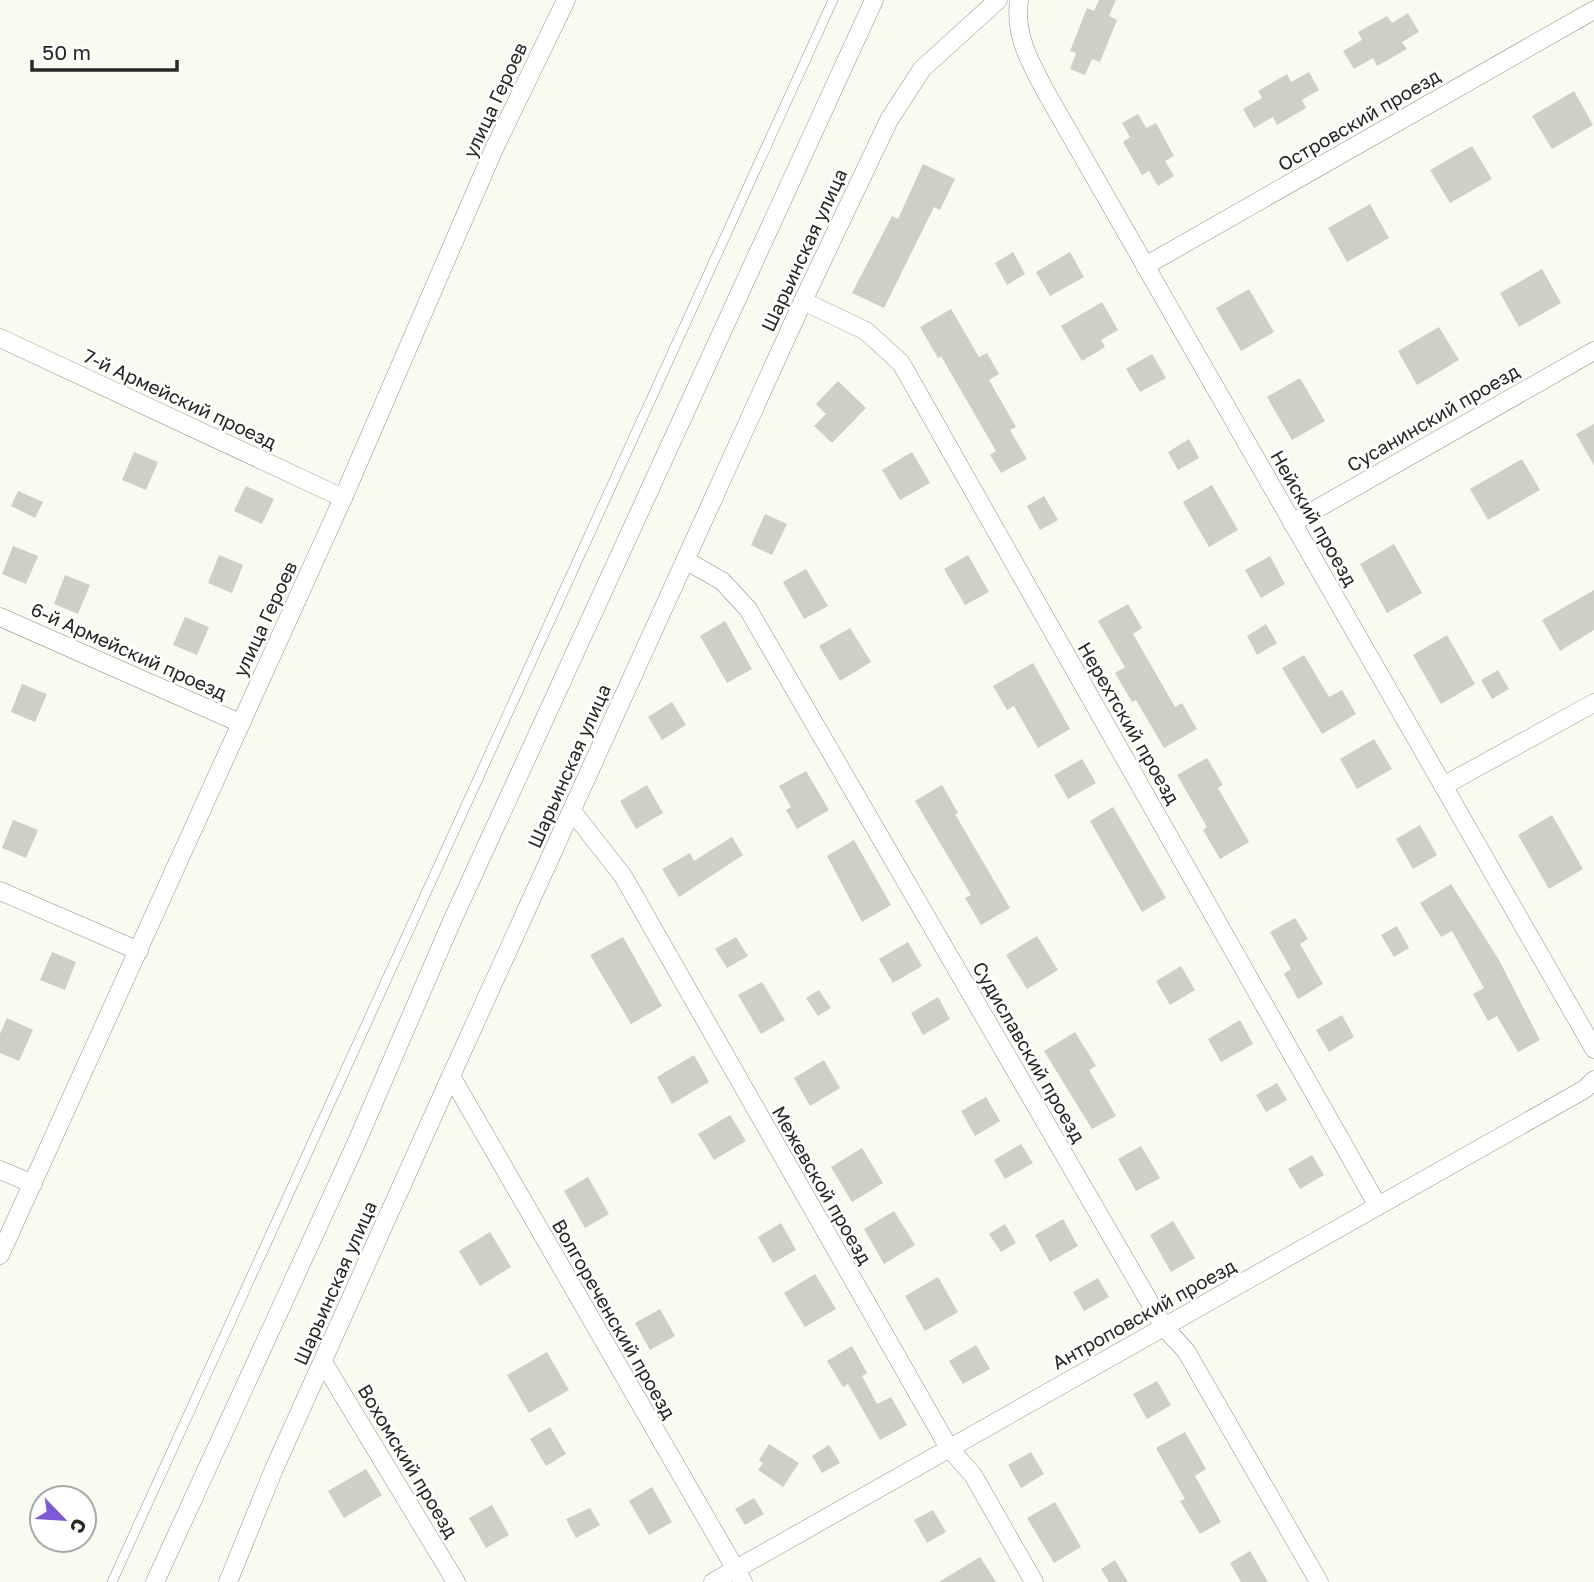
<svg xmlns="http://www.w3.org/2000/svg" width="1594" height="1582" viewBox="0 0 1594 1582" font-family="'Golos Text',sans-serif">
<rect width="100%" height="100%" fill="#f7fbf0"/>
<g fill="#cdd0c6">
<polygon points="1099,0 1116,0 1109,16 1117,20 1100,62 1092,59 1085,75 1070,69 1076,53 1070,51 1087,8 1094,11"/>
<polygon points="1408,13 1419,32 1402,42 1407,49 1377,66 1373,58 1354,69 1343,51 1362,40 1358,32 1387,16 1392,23"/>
<polygon points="1309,72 1319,90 1302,100 1306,108 1277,125 1273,117 1254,128 1243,109 1262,98 1258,91 1287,74 1291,82"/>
<polygon points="1574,91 1593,125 1552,149 1532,116"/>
<polygon points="1138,114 1146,128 1156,123 1174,156 1165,161 1174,176 1158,186 1149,171 1142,175 1123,142 1130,137 1122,123"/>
<polygon points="1472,146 1492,179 1450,203 1430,170"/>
<polygon points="923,164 955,179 940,210 934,207 884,308 852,293 892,216 898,219"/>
<polygon points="1370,204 1389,238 1347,262 1328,228"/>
<polygon points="1013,252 1025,274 1007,285 995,263"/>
<polygon points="1070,252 1084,277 1050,296 1036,272"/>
<polygon points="1542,269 1561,303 1519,327 1500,293"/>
<polygon points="1249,289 1274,332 1241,351 1216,308"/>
<polygon points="1102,302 1118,330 1101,340 1105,347 1082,361 1061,326"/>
<polygon points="951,309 979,357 987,353 999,374 989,380 1016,427 1010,430 1027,459 1001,473 990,455 996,451 941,356 938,358 920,327"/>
<polygon points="1439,327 1459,360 1417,385 1398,351"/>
<polygon points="1152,354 1166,378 1140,392 1126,369"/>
<polygon points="1300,378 1325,421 1292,440 1267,397"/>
<polygon points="838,381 866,408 832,443 814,426 826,414 816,404"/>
<polygon points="1594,424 1594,465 1576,434"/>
<polygon points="1189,439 1199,458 1178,470 1168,452"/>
<polygon points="134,452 158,462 146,490 122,480"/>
<polygon points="912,452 930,483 900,500 882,470"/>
<polygon points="1522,459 1540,490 1488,520 1470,489"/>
<polygon points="1212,485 1238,530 1209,547 1183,502"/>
<polygon points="246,486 274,499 262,524 234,511"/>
<polygon points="18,491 43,502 35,518 11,506"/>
<polygon points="1044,496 1058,520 1040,530 1027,506"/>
<polygon points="765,514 787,524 772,555 751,545"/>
<polygon points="1394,544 1422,593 1387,613 1360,564"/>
<polygon points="13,546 38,556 26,584 2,574"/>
<polygon points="219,555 243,565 232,593 208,583"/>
<polygon points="968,555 989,592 965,605 944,569"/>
<polygon points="1270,556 1285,584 1261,598 1245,570"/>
<polygon points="806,569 828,606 804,619 783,582"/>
<polygon points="65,575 90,585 78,614 54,604"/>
<polygon points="1594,590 1594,630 1560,651 1542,620"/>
<polygon points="1128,604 1142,628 1133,634 1175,707 1182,703 1197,729 1164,748 1136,700 1132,702 1115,673 1125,667 1098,621"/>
<polygon points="185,617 209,627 197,655 173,645"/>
<polygon points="725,621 752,669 727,683 700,636"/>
<polygon points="1266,624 1277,643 1257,655 1247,636"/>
<polygon points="850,628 871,662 840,681 819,646"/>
<polygon points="1447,635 1475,684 1441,704 1413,655"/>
<polygon points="1304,655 1329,697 1342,690 1356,714 1322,734 1282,668"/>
<polygon points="1033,663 1070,729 1038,748 1014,706 1007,710 993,686"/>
<polygon points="1498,670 1509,689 1492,699 1481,680"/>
<polygon points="22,684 47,694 35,722 11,712"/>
<polygon points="672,702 686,725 662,740 648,717"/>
<polygon points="1374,739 1392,769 1357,789 1340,759"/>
<polygon points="1207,758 1223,785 1218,788 1249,842 1220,859 1203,830 1207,827 1177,775"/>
<polygon points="1082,759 1096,783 1068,799 1054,775"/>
<polygon points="806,771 829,810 797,829 786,810 791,807 779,786"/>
<polygon points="647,785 663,813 636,829 620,801"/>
<polygon points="942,785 958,813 955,814 1010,908 981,925 965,898 971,895 915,801"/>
<polygon points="1113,807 1166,898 1142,912 1090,821"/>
<polygon points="1552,815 1583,869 1549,889 1518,835"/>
<polygon points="13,820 38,830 26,858 2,848"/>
<polygon points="1420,825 1437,855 1413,869 1396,839"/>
<polygon points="732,837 743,855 679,897 662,869 690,853 694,861"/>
<polygon points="854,840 891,905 862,922 827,856"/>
<polygon points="1451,884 1499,960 1540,1040 1518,1052 1497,1016 1488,1021 1473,994 1484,988 1452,931 1441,937 1420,903"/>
<polygon points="1295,918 1308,939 1300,944 1323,984 1298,999 1284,974 1291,969 1270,932"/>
<polygon points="1397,926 1409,948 1394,957 1381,935"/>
<polygon points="1037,936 1058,970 1027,989 1006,955"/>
<polygon points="623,937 662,1006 631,1024 590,955"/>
<polygon points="736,937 748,956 727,968 715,949"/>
<polygon points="908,942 922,966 893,983 879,959"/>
<polygon points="52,952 76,962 65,990 40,980"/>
<polygon points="1181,966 1195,990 1170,1005 1156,981"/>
<polygon points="762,982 785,1020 761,1034 738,995"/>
<polygon points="819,990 831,1008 818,1016 806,998"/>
<polygon points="938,997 950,1019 923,1035 911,1013"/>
<polygon points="1342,1015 1354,1037 1329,1052 1316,1030"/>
<polygon points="7,1018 33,1030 19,1061 0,1053 0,1034"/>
<polygon points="1240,1020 1253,1044 1221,1062 1208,1039"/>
<polygon points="1075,1032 1096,1066 1089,1070 1116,1116 1092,1129 1044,1051"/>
<polygon points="694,1055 709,1082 672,1104 657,1077"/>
<polygon points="824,1060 840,1088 810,1106 794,1078"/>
<polygon points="1277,1083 1287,1100 1266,1112 1256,1095"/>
<polygon points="986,1097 1000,1121 975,1136 961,1111"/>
<polygon points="730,1115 746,1141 714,1160 698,1134"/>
<polygon points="1021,1144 1033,1163 1005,1179 994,1160"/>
<polygon points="1141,1146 1160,1178 1136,1191 1118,1159"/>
<polygon points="862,1148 883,1183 852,1202 831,1167"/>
<polygon points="1312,1155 1324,1175 1300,1189 1288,1169"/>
<polygon points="588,1177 609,1214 585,1228 564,1191"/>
<polygon points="894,1211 915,1245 884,1264 864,1229"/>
<polygon points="1063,1219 1078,1246 1050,1262 1035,1235"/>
<polygon points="1173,1221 1195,1258 1171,1272 1150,1235"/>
<polygon points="781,1223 796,1250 773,1263 758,1237"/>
<polygon points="1005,1224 1016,1243 1001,1252 989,1234"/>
<polygon points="490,1232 511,1267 480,1286 459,1251"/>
<polygon points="815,1274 836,1309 805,1327 784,1293"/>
<polygon points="938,1277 958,1312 925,1331 905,1296"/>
<polygon points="1098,1278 1109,1297 1084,1311 1073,1292"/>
<polygon points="660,1309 675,1336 650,1350 635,1323"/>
<polygon points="976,1345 990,1369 963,1384 949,1361"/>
<polygon points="852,1346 867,1373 862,1376 877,1404 891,1397 907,1425 880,1440 848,1384 843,1387 827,1361"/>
<polygon points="547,1352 569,1390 529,1413 507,1375"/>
<polygon points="1157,1381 1171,1405 1147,1419 1133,1394"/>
<polygon points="550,1427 566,1454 546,1466 530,1439"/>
<polygon points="1185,1432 1206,1469 1195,1476 1221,1522 1200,1534 1180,1501 1185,1499 1156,1448"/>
<polygon points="769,1444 799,1463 783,1487 758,1470 763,1463 759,1460"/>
<polygon points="829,1445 840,1463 822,1473 812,1456"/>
<polygon points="1031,1452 1044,1474 1021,1488 1008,1465"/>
<polygon points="366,1469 382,1495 344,1518 328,1491"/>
<polygon points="652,1487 672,1522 649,1535 629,1501"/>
<polygon points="754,1498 764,1514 745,1525 735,1509"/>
<polygon points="1055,1502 1081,1547 1054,1563 1027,1518"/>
<polygon points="492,1505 509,1535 486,1548 469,1518"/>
<polygon points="590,1508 600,1525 576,1538 566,1519"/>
<polygon points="933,1510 946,1532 927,1543 914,1520"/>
<polygon points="1250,1551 1268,1582 1241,1582 1230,1563"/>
<polygon points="980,1557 996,1582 939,1582"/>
<polygon points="1115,1560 1128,1582 1109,1582 1101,1569"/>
</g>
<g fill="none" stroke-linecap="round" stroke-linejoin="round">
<g stroke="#8e9188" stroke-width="10">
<polyline id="service" points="112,1582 833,0"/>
</g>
<g stroke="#8e9188" stroke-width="19">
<g id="minor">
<path d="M1019,0C1014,36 1031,64 1047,94L1594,1049"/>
<polyline points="1145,266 1594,10"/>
<polyline points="803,301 866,331 901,363 1378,1206"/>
<polyline points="0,338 343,498"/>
<polyline points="1292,523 1594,351"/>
<polyline points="685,560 722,581 748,609 1164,1327 1186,1351 1319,1582"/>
<polyline points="0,617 240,723"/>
<polyline points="1443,786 1594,703"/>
<polyline points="572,811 623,876 949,1448 973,1475 1034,1582"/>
<polyline points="0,891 139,951"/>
<polyline points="451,1076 743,1582"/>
<polyline points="0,1170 33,1184"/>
<polyline points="0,1255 343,498 494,149 566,0"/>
<polyline points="323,1362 456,1582"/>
<polyline points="155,1582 355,1146 452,921 874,0"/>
<polyline points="228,1582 274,1469 451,1076 803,301 889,120 922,69 998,0"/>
<polyline points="713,1582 1585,1089 1594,1080"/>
</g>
</g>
<use href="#service" stroke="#fff" stroke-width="9"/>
<use href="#minor" stroke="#fff" stroke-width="18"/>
</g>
<g text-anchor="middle" stroke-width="5" stroke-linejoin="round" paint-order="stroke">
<g font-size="19" fill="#262824" stroke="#fff">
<text transform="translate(495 100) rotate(-65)" y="7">улица Героев</text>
<text transform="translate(1359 120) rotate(-30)" y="7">Островский проезд</text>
<text transform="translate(804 250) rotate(-65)" y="7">Шарьинская улица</text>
<text transform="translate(180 399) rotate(25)" y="7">7-й Армейский проезд</text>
<text transform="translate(1433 418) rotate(-30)" y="7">Сусанинский проезд</text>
<text transform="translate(1314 518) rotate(60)" y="7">Нейский проезд</text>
<text transform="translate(265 619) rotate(-65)" y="7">улица Героев</text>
<text transform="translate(129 651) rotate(24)" y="7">6-й Армейский проезд</text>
<text transform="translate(1129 723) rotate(60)" y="7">Нерехтский проезд</text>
<text transform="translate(569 766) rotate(-66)" y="7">Шарьинская улица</text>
<text transform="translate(1029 1052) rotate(60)" y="7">Судиславский проезд</text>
<text transform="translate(822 1185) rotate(60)" y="7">Межевской проезд</text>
<text transform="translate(335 1283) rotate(-66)" y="7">Шарьинская улица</text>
<text transform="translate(1144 1314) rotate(-29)" y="7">Антроповский проезд</text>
<text transform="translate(614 1319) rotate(60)" y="7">Волгореченский проезд</text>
<text transform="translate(408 1461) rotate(59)" y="7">Вохомский проезд</text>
</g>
</g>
<g transform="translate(63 1519) rotate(115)"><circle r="33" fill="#ffffff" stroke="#a8a9a7" stroke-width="2"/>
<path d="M0-5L12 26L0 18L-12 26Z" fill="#7e5bd5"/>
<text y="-10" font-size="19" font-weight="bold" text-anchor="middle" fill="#262824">С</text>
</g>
<path d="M32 60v10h145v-10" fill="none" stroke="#262824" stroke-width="3.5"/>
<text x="42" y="60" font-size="21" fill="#262824" stroke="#ffffff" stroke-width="5" paint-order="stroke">50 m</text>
</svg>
